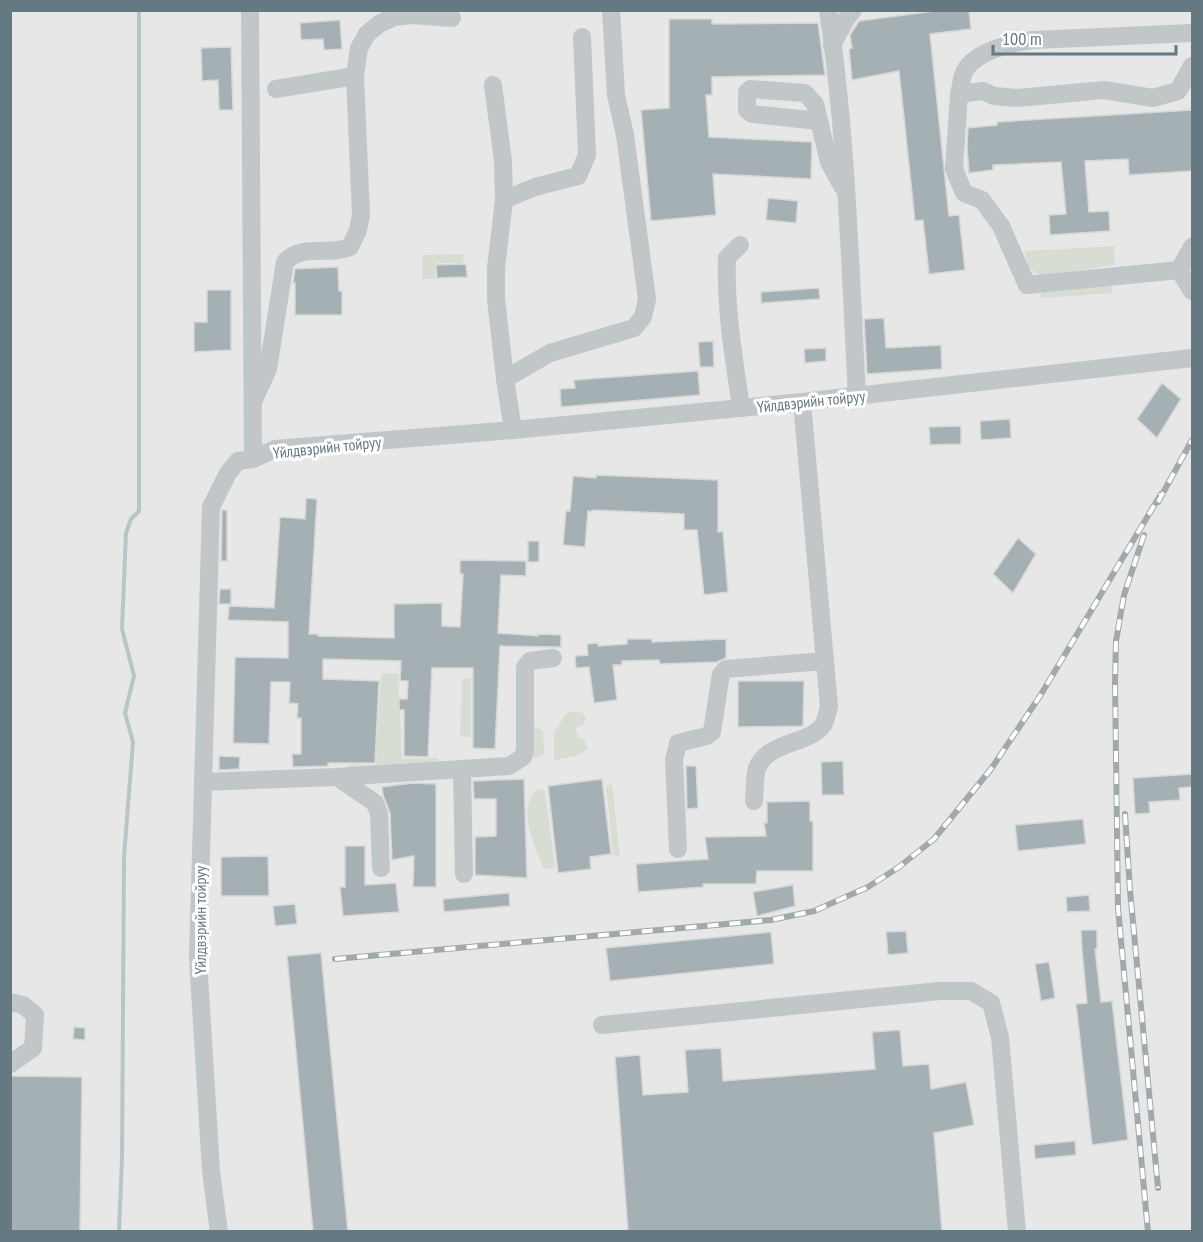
<svg xmlns="http://www.w3.org/2000/svg" width="1203" height="1242" viewBox="0 0 1203 1242" font-family="'PT Sans Narrow',sans-serif">
<rect width="100%" height="100%" fill="#f6f5f2"/>
<rect fill="#e6e7e6" x="11" y="11" width="1181" height="1220"/>
<g fill="#d8ddd3">
<polygon points="1115,246 1114,265 1041,276 1028,267 1025,251"/>
<polygon points="464,254 463,263 436,263 435,279 422,279 423,255"/>
<polygon points="1111,281 1112,293 1041,298 1041,287"/>
<polygon points="381,673 398,674 402,759 438,758 438,769 347,773 347,765 376,765"/>
<polygon points="471,678 471,737 460,736 462,679"/>
<polygon points="575,711 583,713 586,718 584,724 575,729 578,736 584,740 588,749 575,756 554,760 554,732 566,714"/>
<polygon points="537,727 543,731 544,754 537,758 533,758 525,737 529,730"/>
<polygon points="606,785 612,785 620,856 613,855"/>
<path d="M537,789L545,791L555,868L544,869C535,846 516,810 537,789Z"/>
</g>
<g fill="none" stroke-linecap="round" stroke-linejoin="round">
<polyline stroke="#b7c5c7" stroke-width="4" points="119,1232 122,1159 124,857 133,742 125,713 134,676 122,629 126,533 131,519 139,511 139,10"/>
</g>
<g fill="#a5b0b4" stroke="#d7d7d5" stroke-width="1.5">
<polygon points="942,10 969,10 971,29 930,34 949,216 959,215 965,270 929,274 923,220 915,221 899,71 852,80 849,49 852,48 850,35 859,21"/>
<polygon points="669,19 712,19 712,24 818,23 825,75 712,77 712,95 706,95 709,137 812,142 811,179 713,174 716,215 651,221 641,110 669,108"/>
<polygon points="340,20 342,49 324,50 323,39 301,40 300,23"/>
<polygon points="231,47 233,110 219,110 218,80 202,81 201,48"/>
<polygon points="1192,110 1192,171 1129,175 1128,159 1085,161 1089,212 1109,211 1110,231 1050,235 1049,215 1066,214 1061,162 993,165 993,170 969,173 967,147 968,128 997,125 997,122"/>
<polygon points="768,198 798,201 796,223 766,220"/>
<polygon points="466,264 467,277 437,278 436,265"/>
<polygon points="338,267 339,291 342,291 342,315 295,315 295,283 293,283 295,269"/>
<polygon points="819,288 820,299 761,303 761,292"/>
<polygon points="207,290 231,290 231,350 194,352 194,322 207,322"/>
<polygon points="884,318 886,348 941,345 942,369 867,374 864,319"/>
<polygon points="713,341 714,367 700,367 698,342"/>
<polygon points="826,348 826,361 805,363 804,349"/>
<polygon points="698,371 700,395 561,407 560,389 575,388 574,380"/>
<polygon points="1162,383 1181,399 1157,438 1137,419"/>
<polygon points="1010,419 1011,438 981,440 980,421"/>
<polygon points="961,426 961,444 930,445 929,427"/>
<polygon points="596,475 718,480 718,532 723,531 728,592 704,595 697,530 684,530 684,514 592,510 592,512 588,511 585,547 563,545 566,511 570,511 573,476 596,478"/>
<polygon points="306,498 317,499 309,634 318,634 318,636 394,638 394,604 442,603 442,626 460,627 463,574 460,574 460,560 526,561 526,576 501,575 498,633 538,636 538,634 561,635 561,647 500,646 495,749 473,748 473,668 432,668 428,757 404,756 404,710 399,710 399,699 407,699 408,681 400,681 401,661 323,659 323,679 379,681 375,763 328,763 328,766 293,767 292,754 301,754 301,718 297,718 298,704 289,703 290,682 271,682 269,744 233,743 235,657 288,658 288,622 228,620 229,606 274,608 280,517 305,519"/>
<polygon points="222,510 227,510 227,561 221,561"/>
<polygon points="1018,538 1036,554 1013,593 993,574"/>
<rect x="528" y="541" width="11" height="21"/>
<polygon points="220,589 231,589 231,604 219,604"/>
<polygon points="627,639 652,639 652,642 726,639 726,658 717,662 660,664 659,660 622,661 622,665 613,665 617,700 594,703 589,667 576,668 575,656 588,655 587,644 598,643 598,646 627,644"/>
<polygon points="738,681 804,681 803,726 738,727"/>
<polygon points="219,756 240,757 239,769 219,770"/>
<polygon points="843,761 844,795 822,795 821,762"/>
<polygon points="686,766 696,766 698,808 687,809"/>
<polygon points="1192,774 1192,787 1179,788 1180,800 1149,802 1150,813 1135,814 1133,778"/>
<polygon points="524,779 527,878 475,875 475,837 496,836 496,799 474,799 473,781"/>
<polygon points="602,779 611,854 590,857 591,869 558,873 548,786"/>
<polygon points="413,783 436,784 436,887 413,887 414,856 392,860 390,813 383,795 382,787"/>
<polygon points="810,801 810,821 813,821 813,871 757,871 756,884 703,884 704,887 638,892 636,864 708,859 705,837 766,836 764,823 767,823 767,802"/>
<polygon points="1083,819 1086,844 1018,851 1015,825"/>
<polygon points="345,846 365,846 365,885 396,883 399,912 343,916 340,887 345,887"/>
<polygon points="268,856 269,896 221,896 221,857"/>
<polygon points="793,885 795,906 757,916 753,892"/>
<polygon points="509,893 510,906 444,912 443,899"/>
<polygon points="1089,895 1090,911 1067,912 1066,897"/>
<polygon points="295,904 297,924 275,926 273,906"/>
<polygon points="1081,930 1097,930 1097,949 1095,949 1101,1002 1112,1001 1128,1140 1092,1145 1076,1004 1087,1003 1082,950"/>
<polygon points="906,931 908,953 888,955 886,932"/>
<polygon points="771,932 774,964 610,981 606,948"/>
<polygon points="321,953 348,1232 313,1232 287,956"/>
<polygon points="1049,962 1055,998 1041,1001 1035,964"/>
<polygon points="74,1027 85,1028 85,1040 73,1039"/>
<polygon points="900,1030 903,1066 929,1064 931,1089 966,1082 974,1125 934,1133 942,1232 628,1232 615,1057 640,1055 643,1095 688,1092 685,1050 721,1048 723,1081 875,1069 872,1032"/>
<polygon points="11,1076 82,1077 80,1232 10,1232"/>
<polygon points="1075,1141 1076,1155 1035,1159 1034,1145"/>
</g>
<g fill="none" stroke-linecap="round" stroke-linejoin="round">
<g stroke="#c1c6c8" stroke-width="18">
<polyline points="250,10 253,459"/>
<path d="M828,10C847,137 850,268 857,396"/>
<polyline points="832,45 846,19 853,10"/>
<polyline points="493,85 503,161 504,200 496,268 496,299 505,379"/>
<polyline points="276,89 355,76"/>
<path d="M959,94C961,88 961,81 963,75C971,52 1012,42 1033,40L1192,33"/>
<polyline points="819,121 752,114 747,110 747,92 750,89 805,93 815,104 829,162 842,186"/>
<polyline points="504,200 535,187 578,176 587,155 582,37"/>
<path d="M740,245L727,258C725,309 734,358 741,408"/>
<polyline points="1179,270 1027,285 1001,226 982,200 964,193 954,169 959,94 983,91 994,96 1017,98 1104,90 1153,98 1178,91 1192,66"/>
<polyline points="1179,270 1192,247"/>
<polyline points="1179,270 1192,291"/>
<path d="M253,402L268,369L285,262C302,243 329,256 350,247L358,230L361,215L355,76L359,48L367,34L379,24L394,17L413,15L452,18"/>
<polyline points="513,430 505,379 550,353 634,328 643,317 647,299 625,135 616,95 611,10"/>
<polyline points="462,769 464,874"/>
<polyline points="337,777 375,803 379,814 381,868"/>
<polyline points="203,782 337,777 509,766 523,757 525,750 525,667 530,661 553,658"/>
<path d="M754,801C755,791 754,778 757,768C768,741 810,744 823,725C826,720 827,713 829,707L802,402"/>
<polyline points="678,849 674,760 678,743 707,736 712,732 721,674 726,669 825,661"/>
<polyline points="10,1002 23,1005 35,1015 33,1048 10,1064"/>
<polyline points="602,1025 940,991 971,991 991,1003 1000,1037 1017,1232"/>
<polyline points="219,1232 211,1171 198,958 211,507 228,473 238,461 253,459 275,449 513,430 802,402 1192,358"/>
</g>
<g stroke="#a2a9ad" stroke-width="6">
<g id="rail">
<polyline points="1158,502 1192,440"/>
<polyline points="1144,535 1124,595 1116,641 1115,681 1118,908 1148,1232"/>
<polyline points="1125,814 1130,890 1158,1188"/>
<polyline points="335,959 771,920 814,911 868,887 899,867 934,839 991,769 1040,696 1161,494"/>
</g>
</g>
<use href="#rail" stroke="#fff" stroke-width="4" stroke-dasharray="11" stroke-linecap="butt"/>
</g>
<g text-anchor="middle" stroke-width="6" stroke-linejoin="round" paint-order="stroke">
<g font-size="16" fill="#657983" stroke="#fff">
<text transform="translate(811 401) rotate(-6)" y="6">Үйлдвэрийн тойруу</text>
<text transform="translate(327 447) rotate(-6)" y="6">Үйлдвэрийн тойруу</text>
<text transform="translate(200 920) rotate(-90)" y="6">Үйлдвэрийн тойруу</text>
</g>
</g>
<rect width="1203" height="1242" fill="none" stroke="#657983" stroke-width="24"/>
<path d="M993 45v9h183v-9" fill="none" stroke="#657983" stroke-width="3"/>
<text x="1002" y="45" font-size="18" fill="#657983" stroke="#ffffff" stroke-width="4.5" paint-order="stroke">100 m</text>
</svg>
